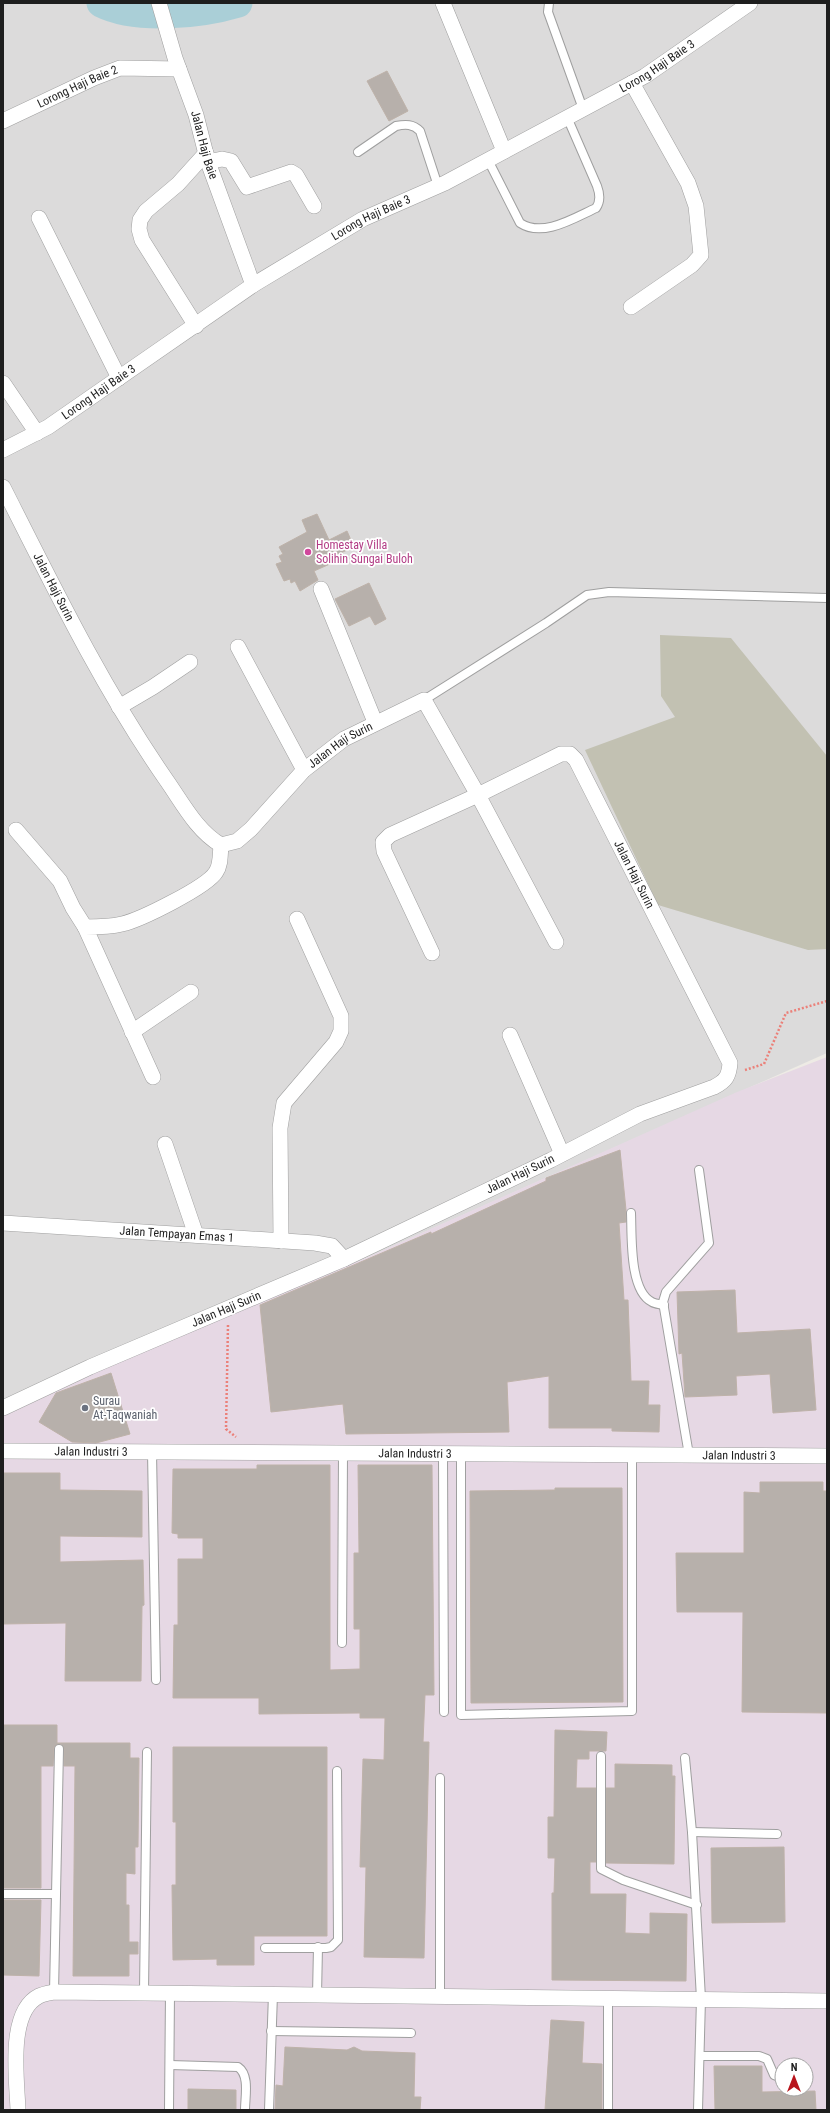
<svg xmlns="http://www.w3.org/2000/svg" width="830" height="2113" viewBox="0 0 830 2113" font-family="'Roboto Condensed',sans-serif">
<rect width="100%" height="100%" fill="#eeebe5"/>
<polygon fill="#dcdbdb" points="3,3 827,3 827,1053 359,1261 3,1408"/>
<path fill="#e6d8e4" fill-rule="evenodd" d="M827,1057V2110H3V1408L359,1261L737,1092ZM782,2065H806V2089H782Z"/>
<polygon fill="#c2c1b2" points="660,635 731,638 827,756 827,949 808,950 658,905 585,750 675,717 661,696"/>
<g fill="none" stroke-linecap="round" stroke-linejoin="round">
<path stroke="#aacfd7" stroke-width="29" d="M101,3C137,21 201,14 238,3"/>
</g>
<g fill="#b7b0ab" stroke="#beb2a9">
<polygon points="387,71 408,111 389,121 367,81"/>
<polygon points="317,514 329,540 347,531 354,547 336,555 339,560 314,571 318,580 300,591 295,581 291,583 290,579 284,581 276,564 282,562 279,556 283,554 279,547 307,532 302,520"/>
<polygon points="369,583 386,619 375,625 370,616 349,626 335,599"/>
<polygon points="620,1150 626,1210 626,1222 619,1223 624,1300 628,1300 631,1381 649,1381 648,1405 660,1405 659,1432 612,1431 612,1428 549,1428 549,1376 507,1382 509,1432 346,1434 343,1404 271,1412 260,1305 431,1232 431,1234 546,1181 546,1178"/>
<polygon points="735,1290 737,1333 810,1329 816,1410 773,1413 770,1374 736,1376 737,1395 685,1397 682,1353 679,1354 677,1292"/>
<polygon points="111,1373 130,1434 96,1443 72,1442 39,1422 56,1393"/>
<polygon points="257,1465 330,1465 330,1670 360,1669 360,1629 354,1629 354,1553 359,1553 358,1465 432,1465 434,1695 425,1695 423,1742 429,1742 424,1958 364,1957 366,1867 360,1867 363,1759 384,1760 385,1718 360,1718 360,1713 259,1714 259,1698 173,1698 174,1625 178,1625 178,1559 203,1559 203,1538 178,1538 178,1534 172,1533 173,1469 257,1469"/>
<polygon points="3,1473 60,1473 60,1490 142,1491 142,1537 60,1536 60,1562 143,1560 144,1605 142,1606 141,1681 65,1681 66,1623 3,1624"/>
<polygon points="760,1482 823,1482 823,1491 827,1491 827,1713 742,1712 743,1612 677,1612 676,1553 744,1553 744,1492 760,1493"/>
<polygon points="555,1488 622,1488 623,1702 471,1703 470,1491 555,1490"/>
<polygon points="3,1725 57,1725 57,1743 130,1743 130,1758 139,1758 138,1847 135,1847 135,1874 126,1873 126,1905 129,1905 129,1942 138,1942 138,1954 129,1954 129,1976 73,1976 75,1766 64,1766 64,1749 61,1744 57,1744 54,1747 53,1766 41,1766 41,1888 3,1888"/>
<polygon points="555,1730 607,1732 606,1751 589,1751 589,1759 577,1759 576,1788 596,1788 596,1862 590,1862 590,1894 626,1894 625,1933 650,1934 650,1913 687,1914 686,1981 552,1980 552,1893 554,1893 555,1858 548,1858 548,1817 554,1817"/>
<polygon points="173,1747 327,1747 327,1936 254,1936 254,1965 217,1965 217,1959 173,1960 172,1885 176,1885 176,1822 173,1822"/>
<polygon points="615,1764 672,1765 672,1776 675,1776 674,1864 606,1863 606,1788 615,1788"/>
<polygon points="784,1847 785,1922 712,1923 711,1848"/>
<polygon points="3,1900 41,1900 39,1976 3,1975"/>
<polygon points="551,2020 584,2022 582,2063 602,2064 602,2110 545,2110"/>
<polygon points="285,2047 347,2050 354,2047 362,2051 415,2053 414,2097 421,2097 420,2110 275,2110 276,2085 283,2086"/>
<polygon points="714,2066 762,2066 762,2092 815,2091 816,2110 715,2110"/>
<polygon points="188,2089 236,2090 236,2110 188,2110"/>
</g>
<g fill="none" stroke-linecap="round" stroke-linejoin="round">
<g stroke="#9f9f9f" stroke-width="10">
<g id="service">
<polyline points="549,3 548,12 583,109"/>
<path d="M358,152L396,126C406,124 413,124 420,131L438,186"/>
<path d="M488,160L520,223C543,238 574,218 596,208C601,201 600,194 597,186L567,117"/>
<polyline points="424,700 546,623 587,595 609,592 827,598"/>
<path d="M631,1213C632,1235 629,1291 652,1302C655,1304 660,1304 664,1305"/>
<polyline points="152,1452 156,1680"/>
<polyline points="443,1454 444,1712"/>
<polyline points="461,1454 461,1715 632,1711 632,1455"/>
<polyline points="689,1455 663,1302 666,1292 709,1243 699,1170"/>
<polyline points="342,1643 343,1453"/>
<polyline points="601,1756 601,1869 623,1880 697,1905"/>
<polyline points="685,1758 692,1832 701,1999 698,2110"/>
<polyline points="440,1778 440,1996"/>
<polyline points="692,1832 777,1834"/>
<polyline points="3,1894 55,1894"/>
<polyline points="265,1948 326,1948 331,1947 338,1940 337,1771"/>
<polyline points="54,1992 59,1749"/>
<polyline points="144,1993 147,1752"/>
<polyline points="317,1995 318,1947"/>
<polyline points="271,2031 411,2033"/>
<polyline points="700,2056 759,2056 767,2059 774,2075 782,2078"/>
<path d="M170,2065L238,2067C250,2075 245,2097 245,2110"/>
<polyline points="806,2078 807,2078"/>
<polyline points="169,2110 170,1993"/>
<polyline points="269,2110 273,1994"/>
<polyline points="608,2110 608,1998"/>
</g>
</g>
<g stroke="#9f9f9f" stroke-width="16">
<g id="minor">
<path id="s1" d="M159,3L175,58L196,115L208,162L253,285"/>
<polyline points="443,3 504,151"/>
<path id="s2" d="M3,121L94,78L120,68L179,69"/>
<polyline points="208,162 222,159 231,161 247,187 291,172 296,175 314,206"/>
<polyline points="39,218 119,378"/>
<polyline points="631,307 692,265 701,255 696,206 688,183 632,83"/>
<polyline points="196,326 142,240 139,229 140,220 146,211 178,184 206,153"/>
<polyline points="3,383 37,433"/>
<path id="s3" d="M3,450L48,427L253,285L363,219L445,183L645,76L750,3"/>
<path id="s4" d="M3,487C54,588 103,689 167,781C183,804 197,831 221,845L237,841L251,829L304,770L344,739L424,700L478,795L561,754H570L576,760L730,1063C729,1076 726,1081 714,1087L640,1114L551,1160L344,1259L90,1367L3,1408"/>
<polyline points="321,589 375,722"/>
<polyline points="238,647 304,770"/>
<polyline points="119,707 153,687 190,662"/>
<polyline points="16,830 60,881 73,908 85,927"/>
<polyline points="432,953 384,851 383,842 390,835 478,795 556,942"/>
<polyline points="132,1032 191,992"/>
<polyline points="510,1035 562,1154"/>
<path d="M153,1077L85,927C98,927 110,927 122,924C140,920 207,887 216,872C221,865 220,854 221,845"/>
<polyline points="165,1144 196,1235"/>
<path id="s5" d="M3,1223L315,1243L332,1246L344,1259"/>
<polyline points="281,1241 280,1128 284,1103 336,1042 341,1031 341,1016 297,919"/>
<path id="s6" d="M3,1451L827,1456"/>
<path d="M18,2110C17,2080 7,2012 39,1996C43,1994 49,1993 54,1992L827,2001"/>
</g>
</g>
<g stroke="#eb8079" stroke-width="2.5" stroke-dasharray="2 2" stroke-linecap="butt">
<polyline points="745,1070 764,1064 786,1013 827,1001"/>
<polyline points="228,1325 226,1429 236,1437"/>
</g>
<use href="#service" stroke="#fff" stroke-width="8"/>
<use href="#minor" stroke="#fff" stroke-width="15"/>
</g>
<circle fill="#d1479c" stroke="#fff" stroke-width="1.5" cx="308" cy="552" r="4"/>
<circle fill="#6b7280" stroke="#fff" stroke-width="1.5" cx="85" cy="1408" r="4"/>
<g text-anchor="middle" stroke-width="3.5" stroke-linejoin="round" paint-order="stroke">
<g font-size="12" fill="#1e1e1e" stroke="#fff">
<text dy="4" stroke="none"><textPath href="#s3" startOffset="760">Lorong Haji Baie 3</textPath></text>
<text dy="4" stroke="none"><textPath href="#s2" startOffset="82">Lorong Haji Baie 2</textPath></text>
<text dy="4" stroke="none"><textPath href="#s1" startOffset="149">Jalan Haji Baie</textPath></text>
<text dy="4" stroke="none"><textPath href="#s3" startOffset="436">Lorong Haji Baie 3</textPath></text>
<text dy="4" stroke="none"><textPath href="#s3" startOffset="112">Lorong Haji Baie 3</textPath></text>
<text dy="4" stroke="none"><textPath href="#s4" startOffset="112">Jalan Haji Surin</textPath></text>
<text dy="4" stroke="none"><textPath href="#s4" startOffset="580">Jalan Haji Surin</textPath></text>
<text dy="4" stroke="none"><textPath href="#s4" startOffset="1023">Jalan Haji Surin</textPath></text>
<text transform="translate(520 1174) rotate(-26)" y="4">Jalan Haji Surin</text>
<text dy="4" stroke="none"><textPath href="#s5" startOffset="174">Jalan Tempayan Emas 1</textPath></text>
<text transform="translate(226 1309) rotate(-23)" y="4">Jalan Haji Surin</text>
<text dy="4" stroke="none"><textPath href="#s6" startOffset="88">Jalan Industri 3</textPath></text>
<text dy="4" stroke="none"><textPath href="#s6" startOffset="412">Jalan Industri 3</textPath></text>
<text dy="4" stroke="none"><textPath href="#s6" startOffset="736">Jalan Industri 3</textPath></text>
</g>
<g font-size="12" fill="#b23c85" stroke="#fff" text-anchor="start">
<text x="316" y="549">Homestay Villa<tspan x="316" dy="14">Solihin Sungai Buloh</tspan></text>
</g>
<g font-size="12" fill="#5b616d" stroke="#fff" text-anchor="start">
<text x="93" y="1405">Surau<tspan x="93" dy="14">At-Taqwaniah</tspan></text>
</g>
</g>
<rect width="830" height="2113" fill="none" stroke="#1e1e1e" stroke-width="8"/>
<g transform="translate(794 2077)"><circle r="19" fill="#ffffff" stroke="#a5a5a5"/>
<path d="M0-3L7 15L0 10L-7 15Z" fill="#b8151c"/>
<text y="-6" font-size="11" font-weight="bold" text-anchor="middle" fill="#1e1e1e">N</text>
</g>
</svg>
